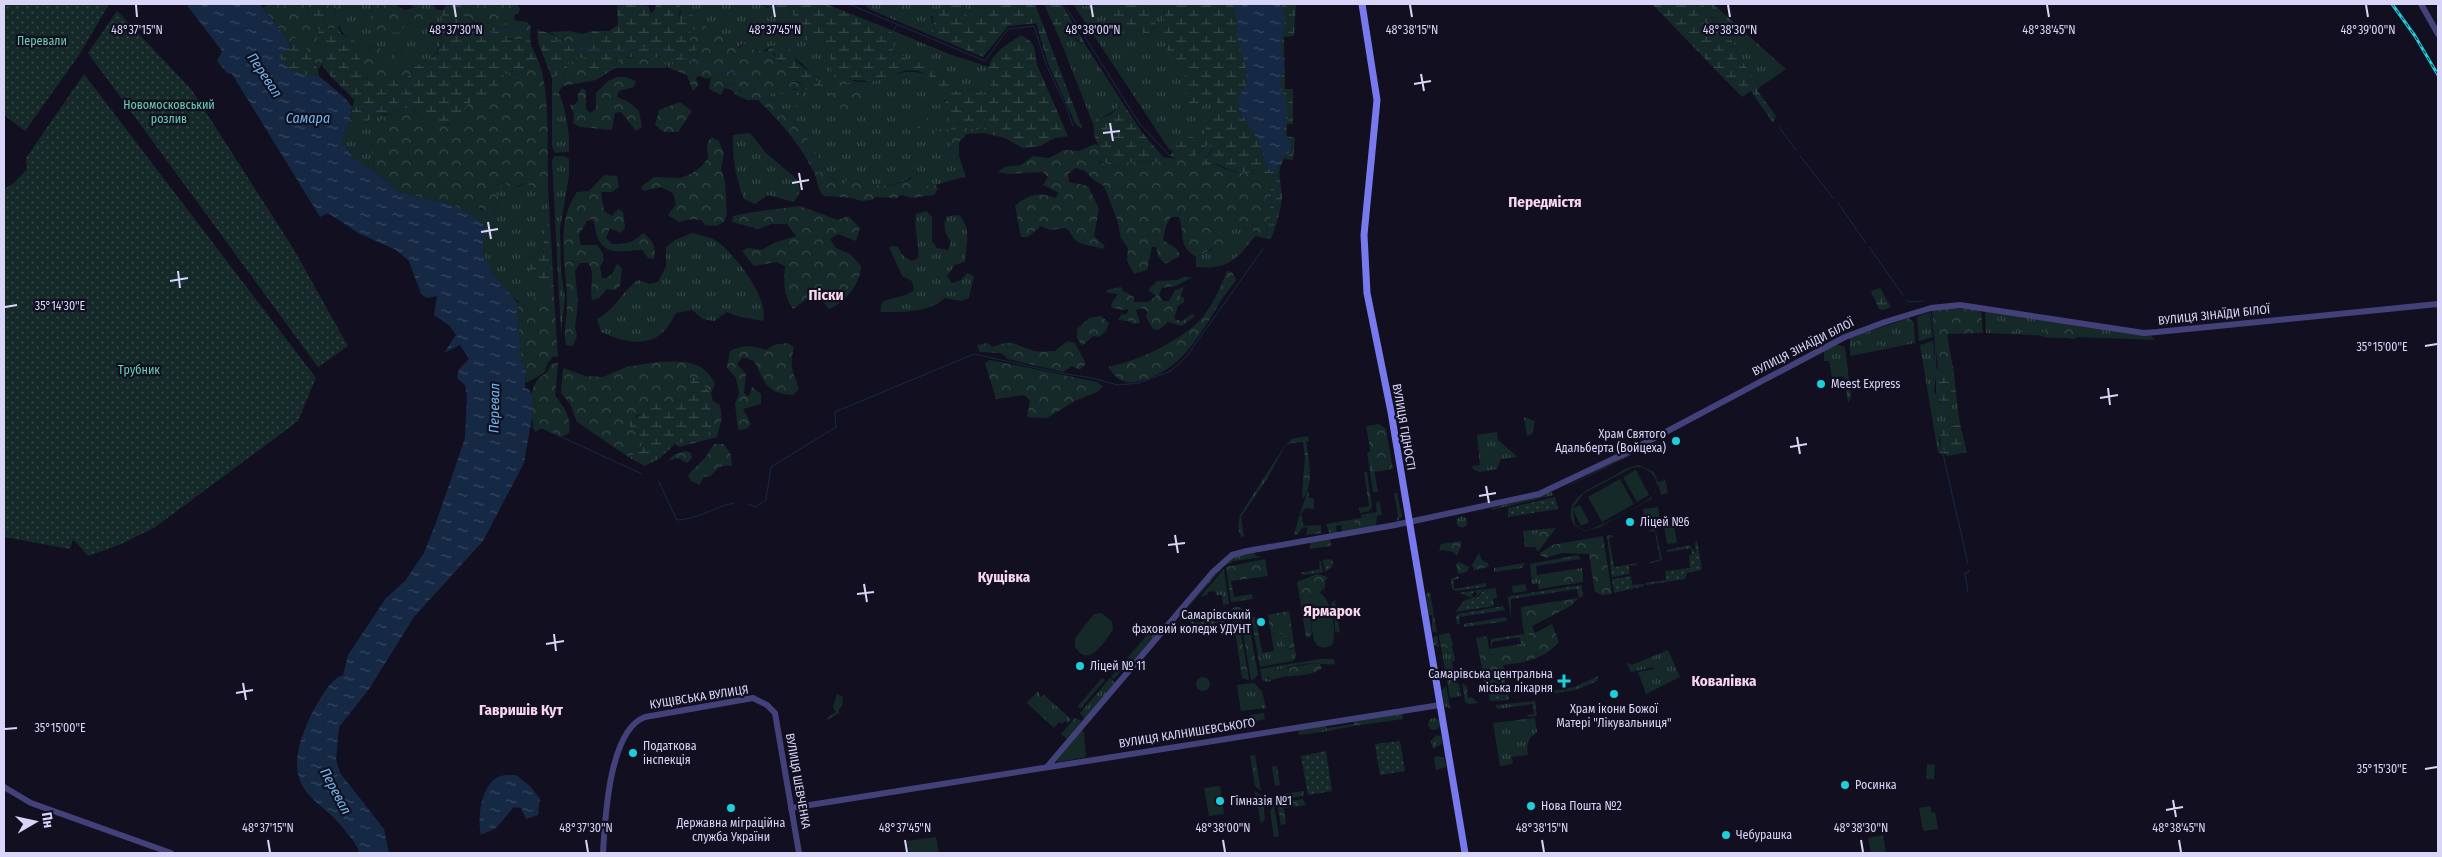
<svg xmlns="http://www.w3.org/2000/svg" width="2442" height="857" viewBox="0 0 2442 857" font-family="'Fira Sans Condensed',sans-serif">
<defs>
<pattern id="grass-tufts" width="24" height="20" patternUnits="userSpaceOnUse" patternTransform="scale(1.25)"><rect width="24" height="20" fill="#142928"/><path d="M3 7l-1-3M5 7V3M7 7l1-3M15 17l-1-3M17 17v-4M19 17l1-3" fill="none" stroke="#354748"/></pattern>
<pattern id="forest-crowns" width="20" height="18" patternUnits="userSpaceOnUse" patternTransform="scale(1.25)"><rect width="20" height="18" fill="#142928"/><path d="M2 6a3 3 0 1 1 6 0M12 15a3 3 0 1 1 6 0" fill="none" stroke="#354748"/></pattern>
<pattern id="wetland-marsh" width="20" height="14" patternUnits="userSpaceOnUse" patternTransform="scale(1.25)"><rect width="20" height="14" fill="#142928"/><path d="M1 5h8M5 5V1M11 12h8M15 12V8" fill="none" stroke="#354748"/></pattern>
<pattern id="garden-dots" width="8" height="8" patternUnits="userSpaceOnUse" patternTransform="scale(1.25)"><rect width="8" height="8" fill="#142928"/><path d="M2 2h.1M6 6h.1" fill="none" stroke="#354748" stroke-width="1.8" stroke-linecap="round"/></pattern>
<pattern id="water-ripples" width="26" height="14" patternUnits="userSpaceOnUse" patternTransform="scale(1.25)"><rect width="26" height="14" fill="#162944"/><path d="M2 4q2-2 4 0t4 0M15 11q2-2 4 0t4 0" fill="none" stroke="#374760"/></pattern>
</defs>
<rect width="100%" height="100%" fill="#121020"/>
<g fill="url(#grass-tufts)">
<path d="M337,4H371L373,14L393,32L409,21L417,28L427,26C423,17 422,8 411,7L412,4H434L437,10H443C440,39 448,55 413,67L410,61L403,59L402,52L400,64L403,69L402,73L392,69L379,47H370L360,59L354,40C336,32 344,29 335,15Z"/>
<path d="M675,4H764L767,8H788L795,17L796,34L817,40L830,51L832,74C841,76 853,82 862,82C892,81 900,63 933,77L947,107L951,132L935,133L950,138L955,160L959,156L966,177C953,178 934,188 925,186C921,185 915,180 911,177C894,187 872,189 855,179L840,186L827,171L806,137L770,98L771,93C785,95 791,88 801,90L798,98L802,97L803,90H813L822,84L817,82C806,64 791,53 772,46L761,52L742,44L738,48L735,44H724V38H707V34L695,29V16L682,21L679,19L681,12Z"/>
<polygon points="864,4 946,4 943,10 931,16 934,31 930,35 871,10"/>
<polygon points="966,4 999,4 970,17 961,12 966,10"/>
<polygon points="1073,4 1086,6 1089,4 1112,4 1112,23 1124,39 1132,27 1147,35 1153,32 1156,21 1149,4 1164,4 1165,32 1177,61 1181,63 1186,80 1203,105 1214,99 1220,105 1207,124 1204,137 1200,140 1194,138 1174,151 1169,149"/>
<polygon points="1702,4 1713,4 1786,69 1760,87 1740,58 1733,42 1720,31"/>
<polygon points="889,29 949,54 989,67 991,90 982,94 975,89 955,91 944,77 919,61 908,59 893,51 895,37"/>
<path d="M1073,37L1077,41L1085,44L1124,105C1116,106 1112,116 1097,118L1093,124L1061,42Z"/>
<path d="M559,92C566,112 570,131 569,152L555,153L552,147V95H556Z"/>
<path d="M378,113L385,115L380,122V133L371,148L374,160L373,170L353,158L342,140L350,119C362,128 368,121 378,113Z"/>
<path d="M750,133L766,153L798,180L800,192L794,202L768,195L755,204L744,199C736,178 732,158 733,135Z"/>
<polygon points="555,156 564,156 569,159 569,176 560,228 561,272 565,298 561,333 552,160"/>
<path d="M505,183L518,187L526,183L542,193L548,189L550,219L545,228V239L539,252L531,260L554,296L548,295L535,310H527L524,304C510,300 483,265 482,250C481,243 484,234 485,226L472,215L477,207L493,216L500,196L490,192L495,185Z"/>
<path d="M926,211L932,217V241L937,248L948,250L951,242C945,233 942,227 947,216L959,215C972,228 966,245 965,262L955,265L947,276L952,283L961,280L967,273L974,276L969,298L961,301L945,298C929,313 901,312 880,312L882,302C892,297 906,297 914,290L912,281L902,276L889,247L897,246L904,257L912,261L918,258C920,243 913,228 916,214Z"/>
<path d="M1219,225L1228,226L1234,229L1252,228L1255,236C1237,259 1229,270 1196,267V257L1227,243L1214,231Z"/>
<path d="M692,233C700,235 711,237 718,242C735,254 770,300 763,321L737,316L727,312L714,321L703,319L692,310L676,313C673,318 670,325 665,330C648,349 621,341 601,332L597,319C618,307 621,292 638,280L650,284L658,282L666,266V247L675,240Z"/>
<polygon points="1985,311 2150,335 2155,340 1986,333"/>
<polygon points="1929,312 1933,337 1919,341 1917,317"/>
<polygon points="1909,318 1914,323 1915,343 1850,356 1850,338"/>
<polygon points="1933,341 1936,375 1934,391 1940,403 1957,403 1960,424 1947,427 1939,440 1940,453 1938,453 1920,345"/>
<polygon points="1836,344 1845,347 1851,397 1848,403 1844,376 1832,378 1829,361 1824,361 1824,351"/>
<polygon points="1524,417 1535,421 1532,434 1527,436"/>
<polygon points="1497,432 1498,440 1518,457 1501,459 1497,469 1479,472 1473,469 1472,466 1480,465 1477,435"/>
<polygon points="1287,442 1269,476 1241,517 1244,536 1241,537 1238,527 1240,515"/>
<polygon points="1367,452 1371,452 1378,492 1373,492"/>
<polygon points="1630,453 1631,455 1557,492"/>
<polygon points="1364,472 1367,472 1372,507 1369,511 1360,513 1359,508 1369,506"/>
<polygon points="1308,491 1309,498 1314,498 1314,509 1306,508 1299,516"/>
<polygon points="1551,492 1554,495 1491,510 1492,508"/>
<polygon points="1394,493 1397,493 1402,516 1396,522 1398,516"/>
<polygon points="1379,500 1382,515 1362,518 1361,515 1377,512 1376,504"/>
<circle cx="1462" cy="522" r="5.5"/>
<polygon points="1355,519 1353,524 1360,529 1342,532 1341,525 1336,526 1337,533 1330,534 1326,524"/>
<polygon points="1556,528 1538,552 1535,547 1525,547 1523,531"/>
<polygon points="1253,552 1256,556 1263,557 1234,561 1224,566 1181,616 1223,564 1236,556"/>
<polygon points="1578,555 1581,559 1536,566 1537,575 1582,568 1583,582 1539,589 1538,583 1532,584 1530,564"/>
<polygon points="1525,563 1522,568 1494,572 1494,568"/>
<polygon points="1224,569 1229,604 1223,605 1222,595 1216,595 1215,591 1208,592 1207,597 1206,595 1200,597"/>
<polygon points="1430,592 1437,633 1432,631 1432,615 1429,615 1426,594"/>
<circle cx="1237" cy="615" r="8"/>
<polygon points="1522,620 1528,628 1532,649 1490,655 1489,649 1526,643"/>
<polygon points="1283,632 1287,636 1285,639 1290,649 1295,650 1296,656 1293,661 1265,666 1262,653 1274,651 1271,633 1274,634"/>
<polygon points="1449,633 1455,660 1452,662 1455,682 1459,684 1461,696 1450,698 1439,635"/>
<polygon points="1437,635 1450,708 1444,706 1442,690 1446,686 1439,647 1434,645 1433,638"/>
<polygon points="1142,641 1148,645 1132,663 1128,662 1114,679 1111,677"/>
<polygon points="1668,650 1680,677 1646,694 1638,672 1654,669 1654,667 1631,672 1626,662 1632,665"/>
<path d="M1320,659H1334L1335,664C1326,665 1324,664 1317,663C1304,663 1279,669 1266,673L1267,678L1272,680L1268,682L1262,680L1260,669Z"/>
<polygon points="1102,678 1105,680 1080,709 1078,706"/>
<polygon points="1110,678 1115,683 1084,719 1080,713"/>
<polygon points="1254,683 1262,691 1266,708 1241,711 1237,685"/>
<polygon points="1038,691 1040,697 1044,695 1071,719 1068,723 1065,721 1062,724 1059,722 1054,728 1027,703"/>
<polygon points="837,694 843,697 842,706 839,709 839,713 827,720 829,716 836,712 833,707"/>
<polygon points="1535,701 1537,716 1528,717 1527,715 1534,714 1533,704 1497,709 1496,705"/>
<polygon points="1264,713 1265,719 1251,722 1250,715"/>
<polygon points="1075,718 1082,721 1067,739 1061,734"/>
<path d="M1535,718L1537,732C1528,738 1526,744 1528,755L1512,757L1513,764L1500,766L1493,723Z"/>
<circle cx="1434" cy="724" r="6"/>
<polygon points="1354,724 1354,726 1322,732 1321,725 1324,725 1327,728"/>
<polygon points="1436,735 1441,736 1442,744 1433,749 1431,741"/>
<polygon points="1255,755 1261,791 1255,786 1250,756"/>
<polygon points="1439,756 1444,758 1446,767 1436,770 1434,757"/>
<polygon points="1255,791 1262,796 1265,818 1261,824"/>
<polygon points="1274,805 1279,836 1274,837 1270,811"/>
</g>
<g fill="url(#forest-crowns)">
<polygon points="268,4 309,4 307,18 319,30 317,42 327,53 319,69 306,48 292,39 290,44 263,8"/>
<polygon points="325,4 337,4 335,15 339,21 339,29 328,28 324,22"/>
<polygon points="371,4 394,4 405,10 416,7 424,15 427,26 424,29 417,28 409,21 399,33 393,32 389,36 380,32 370,23 370,18 373,14"/>
<path d="M460,4H517L520,9L518,14H515L514,20L527,22L531,27L530,36L518,40L505,38L504,23L495,27L489,23C472,27 469,17 460,4Z"/>
<path d="M702,25L706,26L708,30L707,38L712,33H722L725,44L733,42L739,48L747,42V45L757,51H771L778,60L791,69L790,81L804,84L802,97L804,98V105L796,107V99L801,91L795,89L785,94L771,93L770,98L806,137L827,171L840,186L845,184L848,176C867,184 881,189 902,182C909,180 912,177 920,177L925,186L936,185L938,189L934,195L911,198L901,195L897,198L876,197L871,200L861,201L852,198L824,196C817,191 818,180 814,172C800,145 779,120 758,100H747L736,95L737,90L741,91L738,84L730,85L727,83L721,95L709,89L711,77L707,79L699,76L696,78L698,85L693,91L687,75L669,68L672,62H683L692,45L690,41V32Z"/>
<polygon points="570,31 582,34 592,31 589,40 583,47 569,43 549,32"/>
<path d="M394,43L398,45L403,58L410,61L413,67L411,74L404,79L390,82L375,95L371,94C371,90 371,85 370,82C368,77 362,76 358,72C351,63 367,49 375,45C387,51 385,65 402,73L403,69L393,55Z"/>
<polygon points="657,56 662,57 667,63 667,68 615,68 614,65 621,57 648,59"/>
<polygon points="580,57 587,60 589,71 596,80 563,86 556,95 552,95 552,78 565,72 569,63"/>
<path d="M538,60C551,91 547,154 548,189L542,193L526,183L512,188L505,183L495,185L491,192L500,196L493,216L488,218L483,209L477,207L472,215L450,204L399,192L373,170L374,160L371,148L380,133V122L385,115H393L402,108H412L428,123L449,125C457,116 466,103 477,98C483,96 487,98 492,93C501,85 497,77 512,71L515,76C525,73 528,64 538,60Z"/>
<polygon points="617,77 626,77 636,81 634,87 619,91 617,97 627,101 639,111 642,127 636,131 621,112 615,113 612,130 580,127 573,123 574,114 570,105 574,105 578,101 578,94 582,88 586,91 586,109 590,113 596,109 596,93 608,81"/>
<polygon points="933,77 943,90 945,99 937,105 934,102 940,93 924,82 926,78"/>
<polygon points="849,78 851,81 845,86 838,87 834,94 836,96 839,93 851,90 853,85 861,85 862,90 867,93 866,97 862,96 855,107 844,113 840,108 841,102 832,101 828,92 817,87 831,81"/>
<polygon points="680,102 692,111 678,132 664,132 655,125 659,110"/>
<polygon points="920,113 925,114 929,120 927,126 923,125 919,128 916,127 914,121"/>
<polygon points="982,118 985,119 984,133 967,134 959,142 959,156 955,160 950,159 953,154 950,138 935,134 935,130 946,129 955,132 954,123 961,122 968,129 981,127 980,121"/>
<polygon points="711,137 719,141 724,154 721,169 725,181 727,214 724,222 716,226 705,225 701,220 692,219 679,222 668,215 676,204 673,193 661,187 643,191 641,187 654,177 680,178 691,174 702,166 708,158 707,144"/>
<path d="M1095,144L1101,146L1102,154L1098,162L1118,167L1135,161L1158,162L1163,157L1177,159L1186,154L1196,156L1207,145L1213,147L1205,160L1204,168L1213,164C1220,165 1224,169 1231,171C1257,178 1273,162 1271,205C1271,219 1271,227 1264,238L1255,236L1252,228L1234,229L1228,226L1219,225L1214,231L1227,243L1223,251L1212,249L1196,257C1176,244 1186,235 1179,217H1171L1166,226L1163,240L1177,249L1180,256L1165,264L1158,256L1156,247H1152L1147,270L1134,274L1127,261L1128,248L1121,238L1117,219L1104,186L1094,180L1085,171L1076,168L1068,174L1069,182L1088,186L1099,209L1094,236L1105,246L1102,249C1094,245 1085,247 1077,241C1072,238 1071,232 1066,228L1050,230L1041,226L1028,237H1021L1015,206C1027,195 1039,191 1055,198L1059,193L1043,185L1048,177L1043,172L1008,174L998,172L1005,167L1021,165L1033,156L1049,158L1064,150L1079,151Z"/>
<path d="M604,175L617,176L619,187L612,192H601L604,211L612,216L618,209L623,212L625,228L621,233L610,228L606,238L612,244C625,244 634,243 643,233C652,240 657,247 654,259L648,258L642,250C624,249 608,259 597,237C595,231 596,225 592,219L587,221L579,235L581,245H597L602,252L604,260L600,267L602,278H606L612,274L617,264L622,268L620,286L615,290L607,289L599,298L592,300C589,287 596,274 588,263H580L575,271L578,304L575,327L577,336L573,346L566,345C563,330 567,318 567,303C567,267 554,224 577,192L589,191Z"/>
<path d="M800,206L838,220L848,216L860,228L856,241L838,234L830,239L836,248L850,254L861,266C861,283 845,303 829,309L821,299L811,296L793,309C783,295 784,282 785,266L776,262L754,266L742,251L748,248L762,250L774,243L796,236L787,224H771L758,229L732,222L733,216C755,211 777,209 800,206Z"/>
<path d="M1227,271L1232,272L1236,280C1231,287 1225,294 1220,302C1201,334 1180,372 1140,381C1124,385 1117,380 1108,367C1136,362 1182,340 1201,319C1213,305 1220,288 1227,271Z"/>
<polygon points="1184,277 1193,277 1176,286 1162,288 1159,295 1163,301 1169,301 1175,290 1184,287 1180,297 1184,298 1184,302 1178,306 1174,319 1182,321 1192,314 1195,316 1182,326 1168,322 1159,330 1153,329 1146,317 1147,311 1142,308 1136,310 1140,323 1134,324 1128,321 1118,320 1122,314 1125,315 1128,312 1128,309 1123,310 1112,308 1111,304 1118,294 1108,293 1106,290 1121,287 1123,291 1134,297 1134,302 1148,302 1156,296 1148,290 1157,281 1177,280"/>
<polygon points="536,292 542,292 545,297 548,295 554,296 558,357 553,357 548,363 544,373 526,383 526,370 521,360 517,302 524,304 527,310 534,310 538,306 534,299"/>
<polygon points="1942,308 1981,310 1983,333 1947,334 1954,374 1943,373 1938,369 1932,311"/>
<polygon points="1101,316 1109,323 1106,331 1099,337 1093,336 1082,346 1077,338 1077,329 1089,318"/>
<polygon points="1999,321 2005,324 2025,322 2027,326 2025,333 2021,332 2021,328 2017,331 2001,331 1998,328"/>
<path d="M2067,323L2082,325L2084,332L2082,335L2073,339C2062,336 2047,340 2039,335L2047,329L2057,331Z"/>
<polygon points="1874,334 1882,347 1875,351 1852,353 1858,339"/>
<path d="M1067,341L1075,343L1086,364L1079,370L1072,366L1063,372L1008,359L1001,353L980,352L977,345L987,343L993,347C1012,339 1014,344 1031,350C1038,353 1048,351 1055,351Z"/>
<path d="M787,343L794,347C789,369 793,370 799,389L793,395C766,394 765,382 754,361L743,357L737,364L746,374L744,393L749,397L752,387L761,394V404L743,409L751,424L746,429L738,430L735,404L739,393L736,378L727,367L730,351C743,345 752,345 766,350L774,345Z"/>
<polygon points="990,360 1097,382 1103,386 1097,392 1075,401 1047,418 1027,417 1030,401 1025,395 996,399 985,363"/>
<path d="M657,362C682,361 703,359 715,384L711,393L694,376L688,379L697,392L687,393L670,406L661,398L648,404L647,411L636,416L630,428L639,434L643,445L630,458L577,422L570,404L561,393L563,368L586,376L603,377L626,367Z"/>
<path d="M558,363L555,395C564,407 572,418 569,433L561,437L542,428L535,432C531,419 527,393 537,381C544,372 545,378 551,364Z"/>
<polygon points="713,401 720,405 722,418 717,437 679,447 675,444 696,440 713,422 710,404"/>
<polygon points="1379,424 1386,429 1393,469 1374,472 1366,426"/>
<path d="M1308,436L1309,441L1306,442C1309,461 1314,480 1304,498L1302,497L1305,457L1303,442L1291,443L1286,446L1291,439Z"/>
<path d="M714,444H724L731,455L732,466C721,464 718,467 711,476L703,477L700,485L691,481L688,475L704,459Z"/>
<polygon points="686,451 691,453 692,458 687,463 678,458 668,461 675,454"/>
<polygon points="1302,515 1303,526 1321,525 1321,533 1306,535 1308,527 1302,528 1298,534 1294,535 1299,516"/>
<polygon points="1377,516 1376,526 1360,529 1353,526 1355,519"/>
<polygon points="1539,530 1552,529 1554,531 1540,546 1535,535"/>
<polygon points="1603,536 1612,594 1602,595 1595,592 1589,554 1562,553 1545,558 1540,555 1540,553 1552,545"/>
<polygon points="1330,539 1331,546 1310,549 1310,542"/>
<polygon points="1460,541 1462,542 1457,556 1453,552 1443,550 1439,551 1441,544"/>
<polygon points="1479,553 1482,560 1488,563 1489,567 1474,570 1472,565"/>
<polygon points="1265,559 1268,576 1231,581 1234,597 1252,594 1253,599 1231,602 1226,567"/>
<polygon points="1459,562 1469,567 1467,572 1458,574 1456,564"/>
<path d="M1577,571L1583,572V582L1548,586C1552,576 1568,576 1577,571Z"/>
<polygon points="1317,574 1328,577 1325,581 1325,588 1320,592 1316,591 1308,605 1312,634 1308,638 1306,637 1297,582"/>
<path d="M1579,598L1569,607L1532,626L1535,633L1552,624L1559,642C1543,660 1525,662 1503,665L1506,686L1486,688L1476,638L1487,636L1490,655L1531,649L1528,628L1522,620L1521,607Z"/>
<polygon points="1335,600 1340,633 1335,631 1334,611 1331,607 1331,603"/>
<polygon points="1289,611 1295,650 1284,645 1285,634 1271,633 1268,615"/>
<polygon points="1251,617 1255,617 1265,666 1260,667"/>
<polygon points="1506,617 1507,621 1464,627 1464,624"/>
<polygon points="1153,627 1159,632 1148,645 1142,641"/>
<polygon points="1242,627 1248,627 1250,630 1258,675 1254,679 1251,680"/>
<polygon points="1237,628 1240,628 1249,680 1242,678 1235,630"/>
<polygon points="1450,634 1453,645 1444,649 1441,647 1439,635"/>
<path d="M1316,663L1320,664L1322,668C1308,679 1288,673 1272,680L1266,676V673L1271,671Z"/>
<polygon points="1462,683 1467,687 1468,698 1472,697 1478,703 1469,704 1465,702"/>
<polygon points="1402,713 1403,719 1354,726 1353,720"/>
<polygon points="1321,725 1322,732 1299,735 1298,729"/>
<polygon points="1272,766 1277,766 1280,785 1275,786"/>
<polygon points="1304,791 1303,796 1284,799 1283,794"/>
<polygon points="1303,799 1306,805 1285,808 1284,802"/>
<polygon points="1283,802 1286,824 1281,825 1278,807"/>
</g>
<g fill="url(#wetland-marsh)">
<path d="M309,4H325L324,22L328,28L339,29L341,34L354,40L360,59L356,68L371,83V94L374,95L390,81L404,79L411,74L413,67C459,51 432,30 446,4H460C473,15 466,28 489,23L495,27C502,24 506,21 512,27V31L506,39L518,40L530,36L531,45L538,60C528,64 525,73 514,76L512,71C497,77 501,86 491,94C487,97 485,96 480,97C473,98 466,107 461,112L462,121C455,125 433,126 427,122C422,118 418,112 412,108H402L393,115L378,113C368,121 362,128 350,119L354,100C344,88 331,79 322,65L327,53L317,42L319,30L307,18Z"/>
<path d="M617,4H640L648,6L651,13L654,11L656,5H680L679,19L682,21L688,14L695,16V29L690,32V41L692,45L698,46L697,50L688,52V62H672L669,68L662,57C656,56 655,59 649,59C637,60 622,51 614,65L615,68L596,80L589,71L587,60L580,57L569,63L565,72L552,78L538,42L537,30C554,33 566,43 583,47L589,40L592,31H609L618,25Z"/>
<path d="M764,4H826L889,29L895,37L893,51L908,59L919,61L931,67L944,77L955,91L975,89L982,94L991,90C991,83 988,73 989,66C993,52 1009,43 1021,35L1030,41L1034,46L1037,65L1068,136L1055,138L1040,146L1023,148L1005,138L984,133L985,119L982,118L980,121L981,127L977,130L968,129L961,122L955,123L956,132H951C945,109 948,83 923,73C917,70 910,70 904,71C896,73 890,77 883,79C868,84 853,78 838,80L832,74L830,51L817,40H801L796,34L795,17L788,8L775,13Z"/>
<path d="M946,4H966V10L961,12L970,17C977,15 981,10 987,7C1000,0 1020,4 1035,4L1082,128L1076,125L1048,63L1036,23L1008,26L983,57L930,35L934,31L932,9L942,10Z"/>
<polygon points="1044,4 1062,4 1085,44 1073,37 1061,42"/>
<polygon points="1112,4 1149,4 1156,21 1153,32 1148,35 1132,27 1124,39 1118,41 1112,23"/>
<path d="M1164,4H1296L1294,36L1284,37L1285,89H1293V124H1287V136L1295,138L1293,160L1284,159C1275,173 1282,182 1282,197C1281,211 1276,226 1271,239L1264,238C1271,227 1270,218 1271,205C1273,167 1259,176 1232,171C1226,169 1221,164 1214,164C1210,165 1208,168 1203,168L1205,160L1213,148L1207,145L1192,159L1186,154L1177,159L1170,156L1175,146L1189,136L1200,140L1204,137L1207,124L1220,105L1213,99C1203,105 1200,111 1188,108C1183,94 1187,86 1185,77C1181,60 1169,59 1165,44C1163,31 1166,17 1164,4Z"/>
<polygon points="1652,4 1702,4 1720,31 1733,42 1740,58 1760,87 1757,90 1776,116 1773,123 1751,91 1742,97"/>
<path d="M292,38H298C306,48 319,64 319,76C305,77 292,71 281,63L280,56L283,51L289,50Z"/>
<polygon points="779,43 787,44 797,62 811,73 817,82 823,84 813,90 803,90 804,84 796,81 789,81 791,69 782,68 781,61 775,58 775,54 767,50"/>
<polygon points="727,83 730,85 738,84 743,86 745,92 740,89 736,95 732,90 724,88"/>
<path d="M1119,105H1124L1141,131L1163,157L1158,162L1135,161L1118,167L1098,161C1105,148 1101,151 1096,140C1094,136 1094,128 1093,124L1097,118C1108,117 1114,114 1119,105Z"/>
<polygon points="550,219 554,296 534,280 529,268 531,260 539,252 545,239 545,228"/>
<polygon points="1880,288 1891,307 1883,310 1879,309 1871,291"/>
<polygon points="1936,368 1943,373 1954,374 1957,403 1943,403 1936,400"/>
<polygon points="694,376 711,393 713,401 710,404 713,422 708,434 696,440 675,444 660,458 645,466 630,458 643,445 639,434 630,428 629,422 646,411 648,404 653,396 661,398 670,406 687,393 696,392 688,379"/>
<polygon points="1960,424 1967,452 1948,456 1940,453 1941,431 1947,427"/>
</g>
<g fill="#142928" fill-rule="evenodd">
<path d="M1639,465L1654,472L1658,482L1665,480L1668,493L1661,495L1658,484L1651,499L1600,527L1584,531L1574,525C1560,500 1592,487 1610,478C1619,473 1628,466 1639,465ZM1639,467C1653,469 1664,485 1651,497C1642,505 1595,530 1585,530C1581,529 1578,527 1575,524L1573,510L1581,526L1589,522L1580,505L1573,508L1584,493L1632,468Z"/>
<polygon points="1636,470 1649,495 1637,502 1623,477"/>
<polygon points="1620,479 1634,504 1602,522 1588,497"/>
<polygon points="1658,507 1660,520 1645,523 1643,509"/>
<polygon points="1674,525 1677,543 1667,544 1664,526"/>
<polygon points="1525,584 1527,591 1513,593 1512,586"/>
<polygon points="1496,588 1497,598 1488,599 1487,589"/>
<path d="M1316,591C1331,593 1338,633 1332,645L1325,648L1318,646L1314,641L1308,605L1310,597Z"/>
<path d="M1101,613L1112,621L1113,630C1104,642 1089,669 1075,647V638L1094,614Z"/>
<circle cx="1203" cy="684" r="7"/>
<polygon points="1081,730 1084,732 1086,757 1058,762 1056,759"/>
<polygon points="1927,764 1935,765 1934,779 1926,779"/>
<polygon points="1220,786 1224,814 1209,816 1204,788"/>
<polygon points="1930,806 1932,813 1935,812 1938,829 1923,831 1919,808"/>
<polygon points="1883,835 1886,853 1871,853 1868,838"/>
<polygon points="936,837 939,853 909,853 907,841"/>
</g>
<g fill="url(#garden-dots)">
<polygon points="4,4 109,4 79,55 25,131 4,115"/>
<polygon points="117,11 191,89 293,248 348,346 318,367 88,53"/>
<polygon points="84,74 316,378 298,421 154,528 121,544 88,556 73,539 70,549 4,537 4,189 14,183 27,169 26,158"/>
<polygon points="1555,497 1558,509 1508,517 1508,508"/>
<polygon points="1655,528 1662,559 1660,561 1645,564 1660,559 1655,531 1646,532"/>
<polygon points="1607,535 1612,535 1613,537 1609,538 1614,567 1637,563 1637,565 1629,566 1630,574 1612,577"/>
<polygon points="1697,540 1702,570 1687,573 1685,579 1646,585 1645,583 1666,580 1665,571 1690,568 1689,555 1692,554 1691,548 1667,552 1667,550 1690,545 1696,554 1695,543"/>
<polygon points="1331,559 1333,561 1332,567 1325,572 1323,560"/>
<polygon points="1319,561 1321,561 1323,572 1304,575 1300,573 1320,569"/>
<polygon points="1458,576 1459,579 1453,580 1454,589 1487,583 1485,587 1456,591 1452,589 1451,579"/>
<polygon points="1631,576 1632,585 1644,584 1644,586 1614,593 1612,579"/>
<polygon points="1581,585 1583,596 1579,598 1577,589 1511,599 1511,618 1508,598 1510,596"/>
<polygon points="1484,589 1476,597 1477,593 1474,591 1471,596 1477,598 1485,589 1487,590 1488,599 1493,598 1494,606 1455,612 1465,600 1473,598 1459,593"/>
<polygon points="1503,606 1505,610 1459,617 1460,624 1457,624 1456,616 1458,614"/>
<polygon points="1189,610 1192,610 1194,623 1219,619 1218,614 1223,613 1224,622 1197,627 1184,617"/>
<polygon points="1524,634 1526,643 1521,644 1519,637 1492,642 1491,649 1491,639"/>
<polygon points="1598,676 1597,681 1576,690 1550,694 1549,687 1551,691 1575,687"/>
<polygon points="1507,686 1509,700 1490,701 1489,694 1500,693 1500,687"/>
<polygon points="1400,741 1405,771 1380,775 1375,744"/>
<polygon points="1326,751 1332,791 1308,795 1301,756"/>
</g>
<g fill="url(#water-ripples)">
<path d="M186,4H260L290,44L289,50L283,51L280,56L282,63C292,71 305,77 319,76L345,98L352,107L350,119L342,140L353,158L373,170L399,192L450,204L472,215L485,226L482,251L492,273L517,302L521,360L526,370L525,388L529,389L532,397V417L524,463L483,541L414,617L369,689L339,727L336,759L340,773L384,829L389,853H359C357,843 349,836 343,828C334,816 322,808 312,798C286,773 299,741 312,713C319,701 330,679 343,675L348,655L386,598L405,581L424,553L437,520L465,438L467,396L465,385L457,378L459,369L469,359L460,345L444,353L456,335L450,326L434,315L437,296L427,298L421,294L409,261L396,250L360,234L328,213L320,217L232,74L227,73L217,61L222,51Z"/>
<polygon points="1233,4 1282,5 1285,20 1281,49 1285,71 1281,77 1281,90 1285,97 1288,117 1283,132 1291,144 1289,153 1285,155 1275,171 1268,169 1259,142 1239,110 1239,96 1247,84 1246,67 1236,34 1238,25"/>
<path d="M516,775L530,786L540,799L538,815L526,819L521,808L514,807L496,828L481,835C477,818 481,782 501,776C505,775 512,775 516,775Z"/>
</g>
<g fill="none" stroke-linecap="round" stroke-linejoin="round">
<g stroke="#162944" stroke-width="1">
<polyline points="849,4 985,61 1008,29 1034,26 1046,64 1066,106 1073,126"/>
<polyline points="1064,4 1139,123 1170,156"/>
<polyline points="1692,4 1716,48 1736,67 1772,118"/>
<polyline points="542,35 575,48 612,51 640,47 657,49 672,53 685,59 745,76 762,93 806,149 829,192"/>
<path d="M864,79C876,66 887,41 897,25"/>
<polyline points="353,107 390,109 396,105 413,79 436,64 454,44 468,37 503,30 527,31"/>
<polyline points="1779,127 1796,150"/>
<polyline points="1800,156 1834,199"/>
<polyline points="1838,203 1866,243"/>
<polyline points="1266,239 1274,217 1275,171"/>
<polyline points="1869,247 1903,295"/>
<polyline points="1907,300 1908,302 1924,301"/>
<polyline points="1930,312 1935,337"/>
<polyline points="1935,339 1936,375 1947,427 1943,454 1968,564"/>
<polyline points="530,427 542,428 642,474"/>
<path d="M659,482L677,520C697,520 713,507 734,503"/>
<polyline points="748,504 755,507 766,500 771,467 836,427 835,412 974,354 1060,373 1092,378 1118,385 1139,383 1171,371 1186,357 1263,249"/>
<polyline points="1968,592 1965,573 1969,572 1969,570"/>
</g>
<g stroke="#424179" stroke-width="6">
<polyline points="2421,4 2438,34"/>
<polyline points="1047,767 1213,572 1232,555 1247,551 1395,525 1539,494 1630,451 1845,337 1885,322 1931,308 1960,305 2144,333 2157,332 2438,304"/>
<polyline points="4,787 31,803 171,853"/>
<polyline points="791,808 1440,705"/>
<path d="M603,853C605,819 609,730 645,717L753,698L767,705L775,713L799,853"/>
</g>
<polyline stroke="#7879ec" stroke-width="7" points="1362,4 1377,100 1364,235 1367,293 1391,412 1465,853"/>
<g stroke="#1ecedb" stroke-width="3">
<polyline id="rail" points="2392,4 2415,36 2438,75"/>
</g>
<use href="#rail" stroke="#121020" stroke-width="1" stroke-dasharray="4" stroke-linecap="butt"/>
</g>
<path fill="none" stroke="#d8d5f9" stroke-width="2" d="M136,5L137,17M454,5L456,17M773,5L775,17M1091,5L1093,17M1410,5L1412,17M1728,5L1730,17M2047,5L2049,17M2366,5L2368,17M1421,74L1424,91M1414,84L1431,81M1110,123L1113,141M1103,133L1120,131M799,173L802,190M792,183L809,180M488,222L491,239M481,232L498,229M178,271L180,288M170,281L188,278M5,307L17,305M2425,346L2437,344M2108,388L2110,405M2100,398L2118,395M1797,437L1800,454M1790,447L1807,444M1486,486L1489,503M1479,496L1496,493M1175,535L1178,553M1168,545L1185,543M864,584L867,602M857,594L874,592M554,634L556,651M546,644L564,641M243,683L246,700M236,693L253,690M5,729L17,728M2425,769L2437,767M2173,800L2176,817M2166,810L2183,807M268,840L270,852M586,840L588,852M905,840L907,852M1223,840L1225,852M1542,840L1544,852M1861,840L1863,852M2179,840L2181,852"/>
<g fill="#1ecedb" stroke="#121020" stroke-width="2">
<circle cx="1821" cy="384" r="5"/>
<circle cx="1676" cy="441" r="5"/>
<circle cx="1630" cy="522" r="5"/>
<circle cx="1261" cy="622" r="5"/>
<circle cx="1080" cy="666" r="5"/>
<path d="M1561.5 673.5h5v5h5v5h-5v5h-5v-5h-5v-5h5z"/>
<circle cx="1614" cy="694" r="5"/>
<circle cx="633" cy="753" r="5"/>
<circle cx="1845" cy="785" r="5"/>
<circle cx="1220" cy="801" r="5"/>
<circle cx="1531" cy="806" r="5"/>
<circle cx="731" cy="808" r="5"/>
<circle cx="1726" cy="835" r="5"/>
</g>
<g text-anchor="middle" stroke-width="4.5" stroke-linejoin="round" paint-order="stroke">
<g font-size="12" fill="#6bcfb3" stroke="#121020">
<text x="42" y="45">Перевали</text>
<text x="169" y="109">Новомосковський<tspan x="169" dy="14">розлив</tspan></text>
<text x="139" y="374">Трубник</text>
</g>
<g font-size="12" fill="#d8d5f9" stroke="#121020">
<text transform="translate(2214 315) rotate(-6)" y="4">ВУЛИЦЯ ЗІНАЇДИ БІЛОЇ</text>
<text transform="translate(1803 347) rotate(-27)" y="4">ВУЛИЦЯ ЗІНАЇДИ БІЛОЇ</text>
<text transform="translate(1404 427) rotate(80)" y="4">ВУЛИЦЯ ГІДНОСТІ</text>
<text transform="translate(699 697) rotate(-9)" y="4">КУЩІВСЬКА ВУЛИЦЯ</text>
<text transform="translate(1187 733) rotate(-9)" y="4">ВУЛИЦЯ КАЛНИШЕВСЬКОГО</text>
<text transform="translate(798 781) rotate(80)" y="4">ВУЛИЦЯ ШЕВЧЕНКА</text>
</g>
<g font-size="12" fill="#d8d5f9" stroke="#121020" text-anchor="start">
<text x="1831" y="388">Meest Express</text>
<text x="1666" y="438" text-anchor="end">Храм Святого<tspan x="1666" dy="14">Адальберта (Войцеха)</tspan></text>
<text x="1640" y="526">Ліцей №6</text>
<text x="1251" y="619" text-anchor="end">Самарівський<tspan x="1251" dy="14">фаховий коледж УДУНТ</tspan></text>
<text x="1090" y="670">Ліцей № 11</text>
<text x="1553" y="678" text-anchor="end">Самарівська центральна<tspan x="1553" dy="14">міська лікарня</tspan></text>
<text x="1614" y="713" text-anchor="middle">Храм ікони Божої<tspan x="1614" dy="14">Матері "Лікувальниця"</tspan></text>
<text x="643" y="750">Податкова<tspan x="643" dy="14">інспекція</tspan></text>
<text x="1855" y="789">Росинка</text>
<text x="1230" y="805">Гімназія №1</text>
<text x="1541" y="810">Нова Пошта №2</text>
<text x="731" y="827" text-anchor="middle">Державна міграційна<tspan x="731" dy="14">служба України</tspan></text>
<text x="1736" y="839">Чебурашка</text>
</g>
<g font-size="14" font-style="italic" fill="#71b6eb" stroke="#121020">
<text transform="translate(265 75) rotate(56)" y="5">Перевал</text>
<text x="308" y="123">Самара</text>
<text transform="translate(494 408) rotate(-89)" y="5">Перевал</text>
<text transform="translate(336 791) rotate(62)" y="5">Перевал</text>
</g>
<g font-size="15" font-weight="bold" fill="#f9d6ee" stroke="#121020">
<text x="1545" y="207">Передмістя</text>
<text x="826" y="300">Піски</text>
<text x="1004" y="582">Кущівка</text>
<text x="1332" y="616">Ярмарок</text>
<text x="1724" y="686">Ковалівка</text>
<text x="521" y="715">Гавришів Кут</text>
</g>
</g>
<g font-size="12" text-anchor="middle" fill="#d8d5f9" stroke="#121020" stroke-width="4.5" stroke-linejoin="round" paint-order="stroke">
<text x="137" y="34">48°37'15"N</text>
<text x="456" y="34">48°37'30"N</text>
<text x="775" y="34">48°37'45"N</text>
<text x="1412" y="34">48°38'15"N</text>
<text x="1730" y="34">48°38'30"N</text>
<text x="2049" y="34">48°38'45"N</text>
<text x="1093" y="34">48°38'00"N</text>
<text x="2368" y="34">48°39'00"N</text>
<text x="60" y="310">35°14'30"E</text>
<text x="2382" y="351">35°15'00"E</text>
<text x="60" y="732">35°15'00"E</text>
<text x="2382" y="773">35°15'30"E</text>
<text x="268" y="832">48°37'15"N</text>
<text x="586" y="832">48°37'30"N</text>
<text x="905" y="832">48°37'45"N</text>
<text x="1223" y="832">48°38'00"N</text>
<text x="1542" y="832">48°38'15"N</text>
<text x="1861" y="832">48°38'30"N</text>
<text x="2179" y="832">48°38'45"N</text>
</g>
<rect width="2442" height="857" fill="none" stroke="#d8d5f9" stroke-width="10"/>
<g transform="translate(35 822) rotate(81)" stroke="#121020" stroke-width="4" paint-order="stroke">
<path d="M0-4L9 19L0 12L-9 19Z" fill="#d8d5f9"/>
<text y="-8" font-size="14" font-weight="bold" text-anchor="middle" fill="#d8d5f9">Пн</text>
</g>
</svg>
